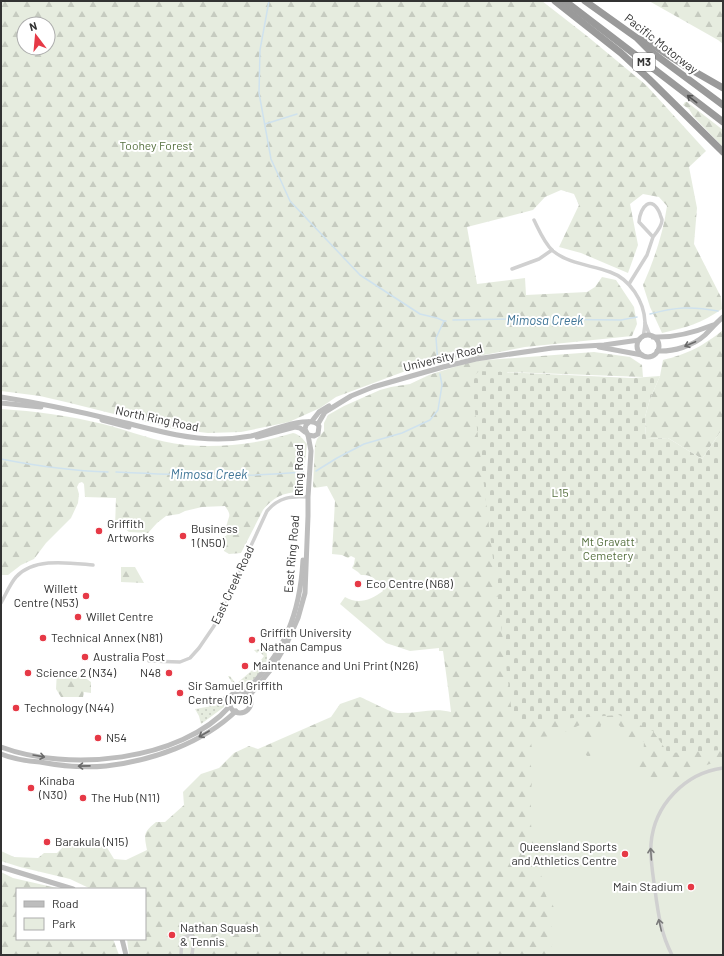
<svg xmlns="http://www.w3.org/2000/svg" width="724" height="956" viewBox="0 0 724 956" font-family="Barlow,sans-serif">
<defs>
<pattern id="forest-firs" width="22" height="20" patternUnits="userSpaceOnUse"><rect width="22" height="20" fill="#e6ecdf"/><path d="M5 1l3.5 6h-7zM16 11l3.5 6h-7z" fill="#c6cbc0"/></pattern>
<pattern id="cemetery-stones" width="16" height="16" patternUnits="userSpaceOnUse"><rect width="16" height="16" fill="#e6ecdf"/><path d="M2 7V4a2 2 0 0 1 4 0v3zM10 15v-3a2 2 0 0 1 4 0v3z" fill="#c6cbc0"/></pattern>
<pattern id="garden-dots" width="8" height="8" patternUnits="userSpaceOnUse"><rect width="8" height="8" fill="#e6ecdf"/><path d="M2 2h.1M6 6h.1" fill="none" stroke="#c6cbc0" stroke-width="1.8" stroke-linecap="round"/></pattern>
</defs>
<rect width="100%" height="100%" fill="#fff"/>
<polygon fill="#e6ecdf" points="619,715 723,750 723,955 538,955 513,722"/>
<g fill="url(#forest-firs)" fill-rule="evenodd">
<path d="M1,1H542L587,36L646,85L706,151L689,167L697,208L694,244L721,297L722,309C702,323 685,328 662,333L650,307L643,285C654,260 663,234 667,206L659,197L643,194L630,204L638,245L628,273L581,253L559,247L579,205L574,194L561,190L545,197L533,210L467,227L477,284L525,278L526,295L587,292L595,287L602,277L616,280L634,307L637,324L632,336L525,347L411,369L336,397L320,408L289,422L241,432L208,433L174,429L70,403L40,396L1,391ZM24,24H48V48H24Z"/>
<polygon points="649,1 723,1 723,44 718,40"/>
<polygon points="685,102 687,102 723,130 723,147 693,116 689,109 683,105"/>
<path d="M723,330V428L702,459L668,438L646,439L645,417L650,399L660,376L663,360C688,354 703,346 723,330Z"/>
<path d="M594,352L630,357L642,365L643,377L507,372L618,712L723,747V761C706,764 689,770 676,782L667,771L665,772L655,780H639L637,758C646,752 643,752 644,742L639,739L635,742L628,741C620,731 626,724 607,721L601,725L598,737L592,744L593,751L590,756H587L584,752L585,742L581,734L582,728L580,725L556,736L537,737L533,738L531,743L533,753L530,762L533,774L531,790V824L535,859L542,878L543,888L547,898L552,903L554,908L550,915L554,939L549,955H129L127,939H145V889H91L70,879L20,867L1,861V851L14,857L38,858L44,853H57L64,846H106L114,859L126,860L147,850C144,834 143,833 156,822H165L184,805L183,792L201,774L219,768L234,753L249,746L258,749L331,717L340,704L360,697C370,701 389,712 398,713C416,714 433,707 451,712L449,695L443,651H439V648L410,651L386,643L340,604L345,597C358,605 371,600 383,591C378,581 373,574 361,575L358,572L352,568L354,564L355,558L351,556L348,558L342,555L332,554L335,501L327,486L314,488L313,486L315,445L317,439L324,431V423L328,415L344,406L380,390L391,387L410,384L429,375L473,361Z"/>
<path d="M1,409C35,411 70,416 103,424C130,431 157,442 185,445C222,448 258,444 293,433C299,434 303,439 307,444L302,489L299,492C284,492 272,498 263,510L241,553L229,554L224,551L223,538L227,535C227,532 226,527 227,524C229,515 232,516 225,506L202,507L185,511L179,514L166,516L157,523L148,533L129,532L123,527H115L116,498L85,497L84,484L82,482L79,483L77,487L79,494L78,503L71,518L46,543L34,559L21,565L8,575H1Z"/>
<polygon points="121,567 135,567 144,583 121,582"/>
<polygon points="57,671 61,671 64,675 81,676 84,677 91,682 91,693 84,692 83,697 61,697 56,689"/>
<polygon points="1,872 13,878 61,889 17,889 17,939 113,939 119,955 1,955"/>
</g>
<polygon fill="url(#cemetery-stones)" points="479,371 632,378 660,376 650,399 645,417 646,439 668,438 702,459 723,428 723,750 668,753 653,731 619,715 513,722 471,379"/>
<g fill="url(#garden-dots)">
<path d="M261,649L266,651C271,666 256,677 246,686L241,688L234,686L228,676H230L236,684L262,662L261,660L264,656L259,651L257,653L254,650Z"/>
<polygon points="218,705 224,705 224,707 201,724 199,716 195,709"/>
</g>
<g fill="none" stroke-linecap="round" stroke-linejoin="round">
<g stroke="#cfe2ee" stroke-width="1.5">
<polyline points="269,1 260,50 259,93 271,159 290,201 360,275 420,314 437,318 444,321"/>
<polyline points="265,124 297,114"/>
<path d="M650,314C676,307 691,306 718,311"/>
<polyline points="453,320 518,319 621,320 637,317"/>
<polyline points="438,364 436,338 444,321 446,321"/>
<path d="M1,459C37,466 72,471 108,472"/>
<polyline points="316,471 337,458 364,444 402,433 430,420 438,410 442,385 440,374"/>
<path d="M116,472C178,475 240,478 303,472"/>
</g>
<g stroke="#d0d0d0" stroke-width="3.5">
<path d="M534,220C539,230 544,243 553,251C569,264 591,265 610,272C630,279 644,301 645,322C645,327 644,332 643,337"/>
<polyline points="512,269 539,259 552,250"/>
<path d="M629,284L647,255L653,237L639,222C640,206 652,194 660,214C660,215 662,219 662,220C662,226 657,232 653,237"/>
<polyline points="645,323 650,336"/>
<path d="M1,603C6,594 10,584 16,577C34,557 70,563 93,565"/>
<path d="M149,661L180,662L190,658L199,648L214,626L267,511C279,497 291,496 308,497"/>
<polyline points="217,703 230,704"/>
<polyline points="210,704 231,696"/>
<polyline points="181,955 182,938 191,935 194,939 192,955"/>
<path d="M672,955C661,934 658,913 655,890C653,875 650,859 651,844C654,805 685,773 723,768"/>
</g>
<g stroke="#bdbdbd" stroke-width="5">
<circle cx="648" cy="346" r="11"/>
<path d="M653,337C674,338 693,333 713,325"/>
<polyline points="599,347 642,355"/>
<path d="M657,351C673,352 693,346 705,335C711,329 716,323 723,317"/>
<path d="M1,397C39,403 77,411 114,420C148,428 182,439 218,439C229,439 240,438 251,436C265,433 311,413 319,426L318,434L314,436L308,435"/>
<polyline points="1,403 41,407"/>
<polyline points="102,420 129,427"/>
<polyline points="312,421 319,412 329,406"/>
<polyline points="318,424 325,412 351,396 373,387 443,367 476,359 552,348 604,345 639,340"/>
<polyline points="257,437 295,427 300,428 305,432"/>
<circle cx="240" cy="702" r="11"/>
<path d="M245,692C284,653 300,615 303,560"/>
<polyline points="249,696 273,667 287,643 298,618 305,593 308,516 308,497 311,451 308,435 305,429 306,425 309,422"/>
<path d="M1,747C67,772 181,762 230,706"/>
<path d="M1,754C13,759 27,761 40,762C61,766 85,768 106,766C151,761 203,743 236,711"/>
<polyline points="1,867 73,889"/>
<polyline points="122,939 126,955"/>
</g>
<g stroke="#9a9a9a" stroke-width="7">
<polyline points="555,1 621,53 649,79 723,152"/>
<polyline points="565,1 723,122"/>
<polyline points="585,1 637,38 649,50 723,105"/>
<polyline points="639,39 650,43 690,69 723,88"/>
</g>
</g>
<defs><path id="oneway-shaft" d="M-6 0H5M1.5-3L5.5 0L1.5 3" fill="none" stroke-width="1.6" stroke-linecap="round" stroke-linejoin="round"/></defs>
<use stroke="#525252" href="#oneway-shaft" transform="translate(692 99) rotate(-142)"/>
<g stroke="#6a6a6a">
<use href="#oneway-shaft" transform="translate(690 344) rotate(157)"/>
<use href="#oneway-shaft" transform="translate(204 734) rotate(150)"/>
<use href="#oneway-shaft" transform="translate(39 756) rotate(10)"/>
<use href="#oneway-shaft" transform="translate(84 766) rotate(179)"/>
</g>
<g stroke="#7a7a7a">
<use href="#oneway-shaft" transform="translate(651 854) rotate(-94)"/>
<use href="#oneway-shaft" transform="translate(660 925) rotate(-103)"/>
</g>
<g fill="#e63946" stroke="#fff" stroke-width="1.5">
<circle cx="99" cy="531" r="4"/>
<circle cx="183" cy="536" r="4"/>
<circle cx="358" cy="584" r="4"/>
<circle cx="86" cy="596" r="4"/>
<circle cx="78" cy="617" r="4"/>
<circle cx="43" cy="638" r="4"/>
<circle cx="252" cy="640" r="4"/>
<circle cx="85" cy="657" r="4"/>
<circle cx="245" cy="666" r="4"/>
<circle cx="28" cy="673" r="4"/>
<circle cx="169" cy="673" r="4"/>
<circle cx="180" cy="693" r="4"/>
<circle cx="16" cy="708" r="4"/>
<circle cx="98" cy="738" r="4"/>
<circle cx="31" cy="788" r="4"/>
<circle cx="83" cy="798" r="4"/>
<circle cx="47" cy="842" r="4"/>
<circle cx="625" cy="854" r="4"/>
<circle cx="691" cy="887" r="4"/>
<circle cx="172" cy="935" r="4"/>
</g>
<g text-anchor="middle" stroke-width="4" stroke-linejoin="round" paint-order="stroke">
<rect fill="#fff" stroke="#707070" stroke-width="1" x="633" y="53" width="22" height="18" rx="3"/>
<g font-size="11" font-weight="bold" fill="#333">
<text x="644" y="66">M3</text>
</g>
<g font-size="12" fill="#333" stroke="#fff">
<text transform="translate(661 44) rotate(38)" y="4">Pacific Motorway</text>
<text transform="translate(443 358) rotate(-14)" y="4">University Road</text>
<text transform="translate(157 419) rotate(12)" y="4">North Ring Road</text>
<text transform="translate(299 470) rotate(-90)" y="4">Ring Road</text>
<text transform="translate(292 554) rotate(-85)" y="4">East Ring Road</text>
<text transform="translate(233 585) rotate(-65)" y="4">East Creek Road</text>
</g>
<g font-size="12" fill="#56703f" stroke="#fff">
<text x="156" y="150">Toohey Forest</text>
<text x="560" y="497">L15</text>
<text x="608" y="546">Mt Gravatt<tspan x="608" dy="14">Cemetery</tspan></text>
</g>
<g font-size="12" fill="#333" stroke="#fff" text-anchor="start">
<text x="107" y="528">Griffith<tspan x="107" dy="14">Artworks</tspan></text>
<text x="191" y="533">Business<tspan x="191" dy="14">1 (N50)</tspan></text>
<text x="366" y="588">Eco Centre (N68)</text>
<text x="78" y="593" text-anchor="end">Willett<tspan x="78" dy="14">Centre (N53)</tspan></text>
<text x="86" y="621">Willet Centre</text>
<text x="260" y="637">Griffith University<tspan x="260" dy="14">Nathan Campus</tspan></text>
<text x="51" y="642">Technical Annex (N81)</text>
<text x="93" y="661">Australia Post</text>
<text x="253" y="670">Maintenance and Uni Print (N26)</text>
<text x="36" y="677">Science 2 (N34)</text>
<text x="161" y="677" text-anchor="end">N48</text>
<text x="188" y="690">Sir Samuel Griffith<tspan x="188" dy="14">Centre (N78)</tspan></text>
<text x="24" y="712">Technology (N44)</text>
<text x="106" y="742">N54</text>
<text x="39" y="785">Kinaba<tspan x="39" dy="14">(N30)</tspan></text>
<text x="91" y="802">The Hub (N11)</text>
<text x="55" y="846">Barakula (N15)</text>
<text x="617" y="851" text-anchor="end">Queensland Sports<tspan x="617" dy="14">and Athletics Centre</tspan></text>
<text x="683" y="891" text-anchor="end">Main Stadium</text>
<text x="180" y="932">Nathan Squash<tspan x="180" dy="14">&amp; Tennis</tspan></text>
</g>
<g font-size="13" font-style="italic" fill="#3f7597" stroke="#fff">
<text x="545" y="325">Mimosa Creek</text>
<text x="209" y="479">Mimosa Creek</text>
</g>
</g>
<rect width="724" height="956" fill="none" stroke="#333333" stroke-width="4"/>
<rect x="16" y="888" width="130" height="52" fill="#ffffff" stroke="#adadad"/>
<rect x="24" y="901" width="20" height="6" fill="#bdbdbd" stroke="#adadad"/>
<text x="52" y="908" font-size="12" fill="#333333">Road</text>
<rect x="24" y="918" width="20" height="12" fill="#e6ecdf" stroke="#adadad"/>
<text x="52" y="928" font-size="12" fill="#333333">Park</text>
<g transform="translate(36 36) rotate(344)"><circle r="19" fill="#ffffff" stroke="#adadad"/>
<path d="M0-3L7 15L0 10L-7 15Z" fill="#e63946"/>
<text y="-6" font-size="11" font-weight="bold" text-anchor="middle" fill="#333333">N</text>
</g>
</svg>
